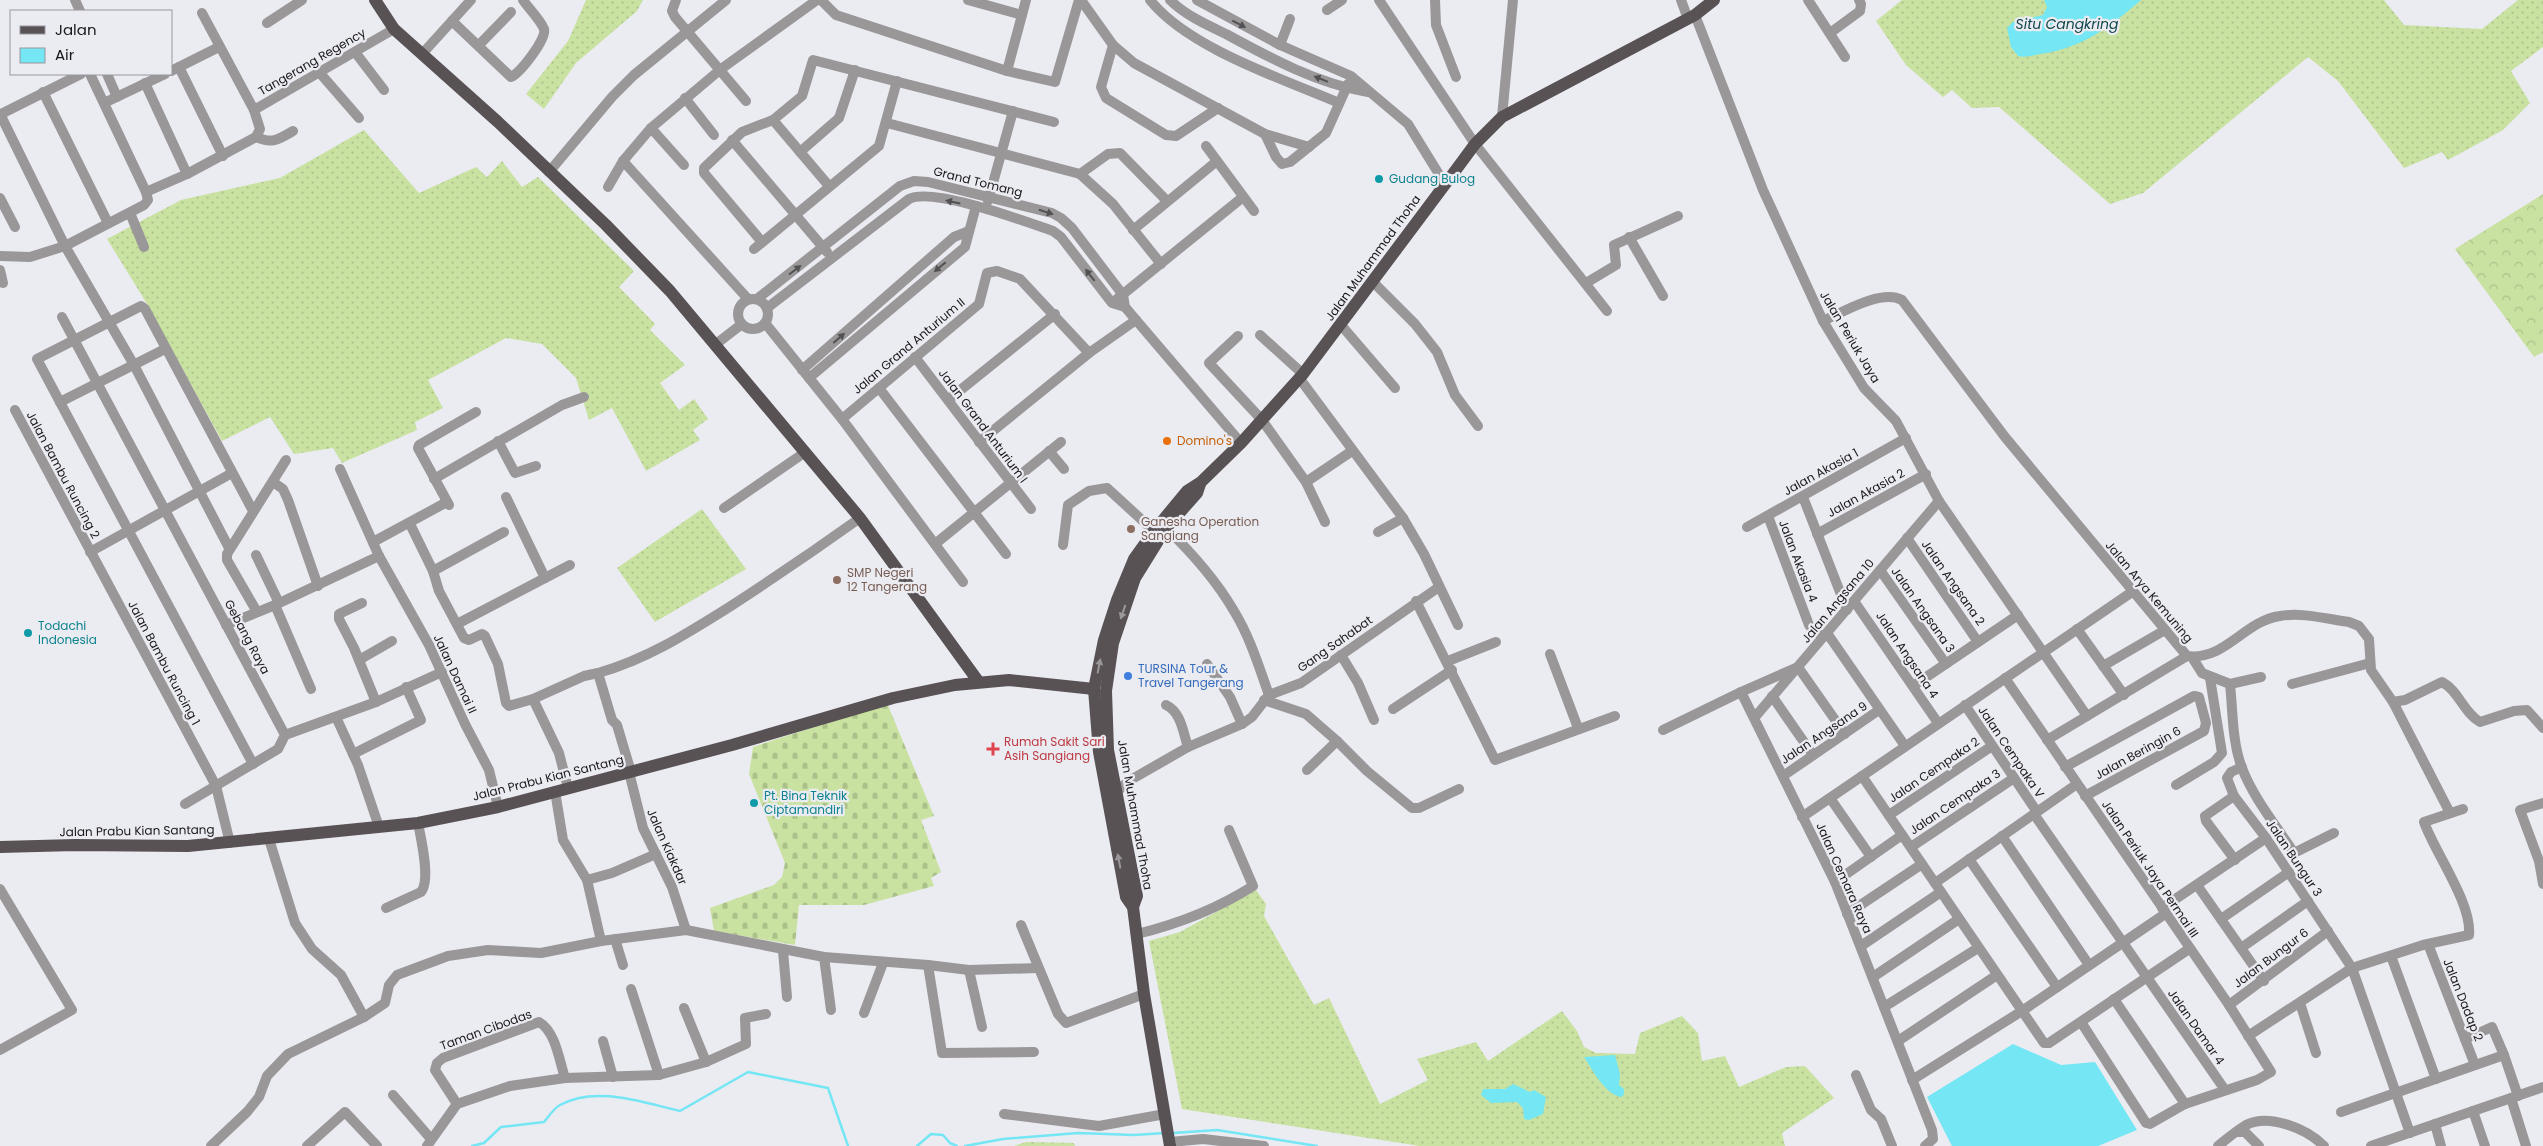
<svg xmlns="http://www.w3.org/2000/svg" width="2543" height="1146" viewBox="0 0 2543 1146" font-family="Poppins,sans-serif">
<defs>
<pattern id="grass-dots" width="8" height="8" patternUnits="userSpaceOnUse" patternTransform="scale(1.25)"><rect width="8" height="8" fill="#c9e2a1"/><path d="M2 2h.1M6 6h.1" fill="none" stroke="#acc18a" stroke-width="1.8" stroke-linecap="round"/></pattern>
<pattern id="forest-crowns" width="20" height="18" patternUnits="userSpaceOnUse" patternTransform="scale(1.25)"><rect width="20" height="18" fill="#c9e2a1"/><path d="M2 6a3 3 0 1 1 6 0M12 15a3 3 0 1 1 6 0" fill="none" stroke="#acc18a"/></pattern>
<pattern id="cemetery-stones" width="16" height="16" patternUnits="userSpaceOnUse" patternTransform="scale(1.25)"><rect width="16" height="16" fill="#c9e2a1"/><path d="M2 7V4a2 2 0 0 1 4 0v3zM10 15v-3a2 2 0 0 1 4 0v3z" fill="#acc18a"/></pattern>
</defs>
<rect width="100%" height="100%" fill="#ebebf2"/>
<g fill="url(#grass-dots)">
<polygon points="586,0 643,0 637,11 576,63 544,109 526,94 568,41"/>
<polygon points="1902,0 2384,0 2404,25 2482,29 2518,0 2543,0 2543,47 2511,71 2530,103 2503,130 2448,160 2442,152 2404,168 2338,81 2308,57 2143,193 2110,204 1999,107 1972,108 1952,90 1943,97 1906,65 1876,21"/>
<polygon points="364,130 419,193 476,167 487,177 502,161 522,187 538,177 634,271 619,287 655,324 650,330 685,365 660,383 679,410 694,399 708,419 693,430 700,440 646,471 612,408 589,420 576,378 542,344 506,338 428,380 443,408 415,422 417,430 342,463 333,448 294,454 270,417 222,441 144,299 107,239 181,200 280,178"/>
<polygon points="702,509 746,569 655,622 617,568"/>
<polygon points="1256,890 1266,904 1264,916 1314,1005 1329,998 1380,1104 1428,1080 1417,1059 1476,1042 1488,1061 1562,1011 1577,1031 1584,1047 1596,1053 1635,1054 1640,1033 1682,1016 1698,1033 1702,1061 1725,1056 1739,1087 1786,1067 1805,1066 1834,1098 1782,1133 1785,1146 1420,1146 1182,1109 1149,941 1180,932"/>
<polygon points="1026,1142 1074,1143 1075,1146 1014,1146"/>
</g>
<polygon fill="url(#forest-crowns)" points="2543,194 2543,352 2534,357 2455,249"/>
<polygon fill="url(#cemetery-stones)" points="887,703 934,816 921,820 941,872 931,878 934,886 864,905 799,905 795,945 714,931 710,908 774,885 782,877 785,863 749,774 753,747"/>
<g fill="#74e6f4">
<path d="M2044,0H2141C2110,27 2082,48 2041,54C2033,55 2026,58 2018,56L2011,47L2007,28L2013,22L2043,15L2047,7Z"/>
<polygon points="2013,1044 2061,1065 2095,1062 2137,1130 2098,1146 1952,1146 1927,1097"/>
<path d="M1615,1055L1620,1074L1619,1085L1624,1089V1094L1622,1097C1606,1096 1592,1069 1584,1057Z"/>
<polygon points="1513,1084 1530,1092 1534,1090 1546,1097 1543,1114 1529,1120 1524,1119 1523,1108 1517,1102 1491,1103 1481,1095 1483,1089 1505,1089"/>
</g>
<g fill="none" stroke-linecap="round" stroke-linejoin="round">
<g stroke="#74e6f4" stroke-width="2.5">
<polyline points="1173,1133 1217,1130 1317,1146"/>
<path d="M472,1146L484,1143L501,1127L544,1122C549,1116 554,1108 560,1105C596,1085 644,1103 680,1111L748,1072L828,1088L848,1146"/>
<polyline points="917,1146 931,1134 943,1135 950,1143 957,1146"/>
<polyline points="965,1146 1003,1139 1078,1133 1134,1135 1165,1133"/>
</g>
<g stroke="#9a9798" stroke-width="10">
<polyline points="75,0 80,11"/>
<polyline points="676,0 672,11 675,17 746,101"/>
<polyline points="821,0 836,15 1007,71 1055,82 1079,0"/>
<polyline points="968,0 1022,15"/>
<polyline points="1081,0 1113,45 1134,63 1265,134 1309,147"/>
<path d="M1150,0C1188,48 1283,79 1339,103"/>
<path d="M1170,0C1185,15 1207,25 1226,34C1270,58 1318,84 1368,92"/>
<polyline points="1197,0 1280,45 1351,76 1408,124 1445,184"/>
<polyline points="1379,0 1475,144 1607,311"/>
<polyline points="1435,0 1436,25 1456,77"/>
<polyline points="1681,0 1688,19"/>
<polyline points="1808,0 1845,57"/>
<polyline points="1327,10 1342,0"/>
<polyline points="202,13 254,110"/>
<polyline points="1695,15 1763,190 1823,321 1864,388 1896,421 1939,501 2087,716"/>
<path d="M452,21L511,77C520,73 547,39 544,29C540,19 529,9 523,0"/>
<polyline points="267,23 302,0"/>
<polyline points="1830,33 1860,11 1861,4 1859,0"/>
<polyline points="479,45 511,12"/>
<polyline points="1113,45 1101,87 1106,98 1166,135 1176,136 1218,108"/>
<polyline points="1280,45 1290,19"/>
<polyline points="355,52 384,90"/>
<polyline points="422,54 471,0"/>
<polyline points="179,67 223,156"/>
<polyline points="171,71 219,47"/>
<polyline points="1007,71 1026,0"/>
<polyline points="319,72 359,118"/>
<polyline points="90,74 146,192"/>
<polyline points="107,74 117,97"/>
<polyline points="145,83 187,174"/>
<polyline points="43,92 108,223"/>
<polyline points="685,98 714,135"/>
<polyline points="104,103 165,74"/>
<polyline points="1502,117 1513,0"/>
<polyline points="773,120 829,186"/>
<polyline points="887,123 1080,174 1113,204 1161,264"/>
<polyline points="651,128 684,165"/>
<polyline points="1265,134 1276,157 1282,164 1290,162 1326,133 1348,84"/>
<path d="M256,137C272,144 278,140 293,131"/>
<polyline points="732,140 827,252"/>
<polyline points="1206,146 1254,211"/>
<polyline points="800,152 839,118 855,70"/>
<polyline points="623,161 748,299"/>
<polyline points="549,172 612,97 634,75 726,0"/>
<polyline points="1080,174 1108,154 1120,153 1166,200"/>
<polyline points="608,187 623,161 651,128 721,69 817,0"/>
<polyline points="0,198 15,227"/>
<polyline points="988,201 1013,111"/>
<polyline points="130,213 144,247"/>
<polyline points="1133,230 1217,161"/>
<polyline points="1629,237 1663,296"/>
<polyline points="762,242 704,173 704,168 742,132 773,120 802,96 813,60 1054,122"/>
<polyline points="754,249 879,146 897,81"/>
<polyline points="0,256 30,257 65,246 2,118 3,113 81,74"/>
<polyline points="0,270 3,283"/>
<polyline points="1373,282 1415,324 1437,352 1455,395 1478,426"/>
<polyline points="1586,283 1616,265 1614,245 1678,216"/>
<polyline points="757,299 900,186 914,181 928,182 1052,213 1061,218 1072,228 1123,295 1125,307 1136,320 1241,443"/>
<polyline points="1117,299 1243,197"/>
<circle cx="753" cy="314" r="15"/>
<path d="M767,308L909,199C933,187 1024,221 1053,231L1061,237L1112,303L1125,307"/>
<polyline points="62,317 285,735 278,749 185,804"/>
<path d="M1823,321C1843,312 1881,289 1902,300L2005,437L2187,656C2225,661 2244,621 2280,616C2301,612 2327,619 2349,622L2359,626L2369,639L2371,670L2393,702L2450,813"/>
<polyline points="765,323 842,419 963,582"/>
<polyline points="1341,325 1395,388"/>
<polyline points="1260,335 1303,374"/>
<polyline points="1238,336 1209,363 1262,420 1306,482 1325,522"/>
<polyline points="716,344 742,324"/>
<polyline points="915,357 1031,509"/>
<polyline points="802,370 954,237 969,231"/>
<polyline points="809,378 965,247 976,206"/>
<polyline points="1300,379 1403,518 1424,554 1458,625"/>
<polyline points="879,388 1006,554"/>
<polyline points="948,400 1055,314"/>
<polyline points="60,402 165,349"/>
<polyline points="15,410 216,786 230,843"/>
<polyline points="842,419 979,304 987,273 997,271 1020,279 1089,353"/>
<polyline points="498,441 515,473 536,466"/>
<polyline points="979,442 1089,353 1136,320"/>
<polyline points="1049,451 1064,469"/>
<polyline points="340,469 379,556 429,645 465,724 489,770 498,807"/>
<polyline points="434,479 562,405 584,397"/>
<polyline points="273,482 283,489 288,500 318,586"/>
<polyline points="1306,482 1352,451"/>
<polyline points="1803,497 1847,610"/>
<polyline points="449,505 418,448 419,445 476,412"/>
<polyline points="724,508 804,453"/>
<polyline points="1768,516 1809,625 1814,631 1824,637"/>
<polyline points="410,524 433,571 439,591 464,638 469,640 482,634 485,636 498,664 506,703 509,706 533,699 584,676 598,673"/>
<polyline points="1747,527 1906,438"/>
<path d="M1166,528C1192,553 1216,580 1234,611C1250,637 1259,667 1269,695"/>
<polyline points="1378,532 1403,518"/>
<polyline points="1817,534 1926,474"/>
<polyline points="1907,538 1978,642"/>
<polyline points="373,542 447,502"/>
<polyline points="935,544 1061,442"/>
<polyline points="1063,545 1068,505 1089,491 1107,488 1154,531"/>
<polyline points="229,548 134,365 65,246 144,205 148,200 146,192 187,174 256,137 260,129 254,110 394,29"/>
<polyline points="90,552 232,473"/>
<polyline points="256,555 279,603"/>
<polyline points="1880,570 1946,664"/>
<polyline points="433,571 504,532"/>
<polyline points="545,578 570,565"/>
<polyline points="1416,601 1495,760 1615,716"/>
<polyline points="1854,601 1938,723"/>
<polyline points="362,603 339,614 339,619 354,648 376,702"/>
<polyline points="275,605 379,556"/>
<polyline points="257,612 227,560 227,554 286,460"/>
<polyline points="457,624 545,578 506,497"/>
<polyline points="226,625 275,605 311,689"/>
<polyline points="2077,629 2124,695"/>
<polyline points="1827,633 1905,746"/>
<polyline points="1550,654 1578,728"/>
<polyline points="1341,655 1358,683 1374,720"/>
<polyline points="2192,657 2202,673 2230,684 2261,677"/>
<polyline points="359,660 392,641"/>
<polyline points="1448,661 1496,642"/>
<polyline points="1207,664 1230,697 1242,724"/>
<polyline points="2103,666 2165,630"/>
<polyline points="2005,678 2229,1005 2271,1072 2257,1080 2185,1104 2150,1124 2146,1123 2081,1022"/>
<path d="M2230,684C2233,712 2232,742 2242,768C2253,797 2275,824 2292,850L2296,852L2334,833"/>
<polyline points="2292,684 2370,663"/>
<polyline points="1913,686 2018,615"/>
<polyline points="1772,696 1813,755"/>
<polyline points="533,699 559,753 568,788"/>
<polyline points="1264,700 1306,714 1337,741 1367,771 1412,808 1419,808 1459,789"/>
<path d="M2393,702L2405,700L2442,682C2459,691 2463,712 2480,722L2514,711L2527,710L2543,728"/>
<path d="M1166,705C1181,712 1183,732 1188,747"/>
<polyline points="1965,705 2037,812"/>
<polyline points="1393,709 1452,670"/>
<polyline points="336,717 358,765 379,827"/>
<polyline points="1755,717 1939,501"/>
<polyline points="1663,730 1741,692"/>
<polyline points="1845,734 1798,667 1741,692 1835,882 1932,1130 1933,1139 1925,1146"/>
<polyline points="285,735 376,702 442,672"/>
<polyline points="2047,740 2187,656"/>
<polyline points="353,754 421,720 406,687"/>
<polyline points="253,764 37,359 141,306 145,309 253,511"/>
<polyline points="2065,767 2194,696 2199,697 2206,723 2204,731 2085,796"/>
<polyline points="2242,767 2231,772 2227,778 2234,796 2266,838 2352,968 2410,1133"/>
<polyline points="1307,770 1337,741"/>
<polyline points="629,772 643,828 672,887 686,930"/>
<path d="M631,772L617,725L612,720L598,673C648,659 691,631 734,604C777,576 818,548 860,518"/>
<polyline points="1783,776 1879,710"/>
<polyline points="1862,776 2044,1043 2049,1043 2189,949"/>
<polyline points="2176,785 2214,762 2222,753 2210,678"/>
<polyline points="555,791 563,840 587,880 601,941"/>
<polyline points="1116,793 1127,782 1188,747 1242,724 1252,717 1269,695 1301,683 1439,587"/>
<polyline points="2234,796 2205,816 2206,821 2235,860"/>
<polyline points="1830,798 1871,857"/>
<polyline points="2543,803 2520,810 2539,861 2543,884"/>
<polyline points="2034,814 2225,1090"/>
<polyline points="1889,815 1992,746"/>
<polyline points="1802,817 2132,592"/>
<polyline points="2002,836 2089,965"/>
<polyline points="269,839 295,923 312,949 341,975 364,1017"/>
<polyline points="1911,847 2014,778"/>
<polyline points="1969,859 2057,987"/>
<polyline points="587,880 612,873 656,854"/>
<polyline points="1835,882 1902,835"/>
<polyline points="1935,883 2077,784"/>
<polyline points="2197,885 2264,981"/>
<polyline points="0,889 72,1010 0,1050"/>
<path d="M386,908L421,892C431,880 421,839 418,823"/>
<polyline points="2162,908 2266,838"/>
<polyline points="1847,914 1922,864"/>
<polyline points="2221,919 2289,872"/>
<polyline points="1021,925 1058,1014 1066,1023 1144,994"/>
<path d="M1137,934C1178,924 1217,909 1253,886L1229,830"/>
<polyline points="615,939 623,965"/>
<polyline points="2428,944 2475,1065"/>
<polyline points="1861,946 1941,892"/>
<polyline points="2241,948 2308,901"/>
<polyline points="783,951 787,997"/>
<polyline points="2391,956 2436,1079"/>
<polyline points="824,957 831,1010"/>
<polyline points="928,965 942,1053 1034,1052"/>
<polyline points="969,970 982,1027"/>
<polyline points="1873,977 1959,919"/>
<polyline points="631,989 659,1075"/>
<polyline points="2114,999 2185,1104"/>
<polyline points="2300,1003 2316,1053"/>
<polyline points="2229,1005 2328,931"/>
<polyline points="1884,1007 1978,948"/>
<polyline points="684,1008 706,1062"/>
<polyline points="864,1013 883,963"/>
<path d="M2248,1036L2352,968L2423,945L2469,935C2472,903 2435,853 2424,822L2463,809"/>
<polyline points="2465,1039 2492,1027 2504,1055"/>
<polyline points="603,1041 613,1077"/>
<polyline points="1898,1041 1997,975"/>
<polyline points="1856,1075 1871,1110 1881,1119 1892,1146"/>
<polyline points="1912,1080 2022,1011 2165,914"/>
<polyline points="393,1095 431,1139"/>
<polyline points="2511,1098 2526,1146"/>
<path d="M457,1104L435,1070L437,1063L443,1058L539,1022C556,1032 559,1060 565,1078"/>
<polyline points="2473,1111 2485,1146"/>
<polyline points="2341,1112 2504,1055 2518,1096"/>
<polyline points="1004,1114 1099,1126 1165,1114"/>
<polyline points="2435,1124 2441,1146"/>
<polyline points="2238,1132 2245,1132 2259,1146"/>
<polyline points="1170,1142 1203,1139 1264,1146"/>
<polyline points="211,1146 247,1112 259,1097 267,1076 288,1054 364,1017 385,1003 389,985 397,975 448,956 488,950 541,953 601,941 686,930 824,957 928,965 969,970 1038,968"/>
<polyline points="307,1146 345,1112 377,1146"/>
<polyline points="427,1146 457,1104 510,1086 565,1078 659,1075 706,1062 746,1044 745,1018 766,1014"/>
<path d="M2218,1146C2227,1139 2237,1130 2246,1125C2269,1113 2307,1129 2324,1146"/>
<polyline points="2371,1146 2543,1087"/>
</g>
<g stroke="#585254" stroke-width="12">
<polyline points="375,0 394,29 498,122 606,225 670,291 860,518 978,681"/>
<polyline points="0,847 75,845 188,846 418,823 498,807 732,745 893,698 955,685 1009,680 1094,689"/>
<polyline points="1133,907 1137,896 1108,750 1106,691 1113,643 1135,578 1166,528 1197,493 1200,484"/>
<polyline points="1170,1146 1144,994 1133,907 1126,897 1099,752 1094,689 1104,640 1117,600 1134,559 1154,531 1187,491 1201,482 1241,443 1303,374 1458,167 1475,144 1502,117 1695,15 1714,0"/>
</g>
</g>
<defs><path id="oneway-solid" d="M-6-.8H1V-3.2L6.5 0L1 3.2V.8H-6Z" transform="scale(1.25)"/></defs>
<g fill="#525153">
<use href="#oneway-solid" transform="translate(1239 24) rotate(27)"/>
<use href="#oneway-solid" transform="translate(1321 79) rotate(-158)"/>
<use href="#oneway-solid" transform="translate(953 202) rotate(-168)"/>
<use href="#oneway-solid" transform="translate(1046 212) rotate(17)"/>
<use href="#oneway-solid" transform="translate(940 267) rotate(140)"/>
<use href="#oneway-solid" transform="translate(795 270) rotate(-37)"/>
<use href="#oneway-solid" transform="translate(1090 275) rotate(-128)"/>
<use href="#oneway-solid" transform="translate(839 338) rotate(-41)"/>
</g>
<g fill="#9a979b">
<use href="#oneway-solid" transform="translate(1123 612) rotate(109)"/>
<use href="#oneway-solid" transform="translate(1099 666) rotate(-79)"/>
<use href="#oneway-solid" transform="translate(1119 861) rotate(-101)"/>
</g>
<g fill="#0f9aa8" stroke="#ebebf2" stroke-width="2">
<circle cx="1379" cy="179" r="5"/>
<circle cx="28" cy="633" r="5"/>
<circle cx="754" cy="803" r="5"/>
</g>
<circle fill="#e8710a" stroke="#ebebf2" stroke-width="2" cx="1167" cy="441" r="5"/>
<g fill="#8d6e63" stroke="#ebebf2" stroke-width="2">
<circle cx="1131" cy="529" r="5"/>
<circle cx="837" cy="580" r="5"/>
</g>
<circle fill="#3f7fe0" stroke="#ebebf2" stroke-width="2" cx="1128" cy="676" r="5"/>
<path fill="#e0444e" stroke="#ebebf2" stroke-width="2" d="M990.5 741.5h5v5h5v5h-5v5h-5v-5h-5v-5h5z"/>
<g text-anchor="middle" stroke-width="4.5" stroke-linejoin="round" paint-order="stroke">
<g font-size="12" fill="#18181a" stroke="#ebebf2">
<text transform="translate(312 62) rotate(-30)" y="4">Tangerang Regency</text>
<text transform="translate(978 182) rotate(14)" y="4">Grand Tomang</text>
<text transform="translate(1373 258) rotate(-54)" y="4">Jalan Muhammad Thoha</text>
<text transform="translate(1850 337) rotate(59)" y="4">Jalan Periuk Jaya</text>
<text transform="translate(909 346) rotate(-40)" y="4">Jalan Grand Anturium II</text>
<text transform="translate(983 426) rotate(53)" y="4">Jalan Grand Anturium I</text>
<text transform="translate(1821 472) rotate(-29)" y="4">Jalan Akasia 1</text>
<text transform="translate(63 475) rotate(62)" y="4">Jalan Bambu Runcing 2</text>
<text transform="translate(1866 493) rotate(-29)" y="4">Jalan Akasia 2</text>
<text transform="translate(1798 561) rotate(69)" y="4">Jalan Akasia 4</text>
<text transform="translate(1953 583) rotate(55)" y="4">Jalan Angsana 2</text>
<text transform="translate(2149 592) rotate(50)" y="4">Jalan Arya Kemuning</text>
<text transform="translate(1838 601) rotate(-50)" y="4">Jalan Angsana 10</text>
<text transform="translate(1923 610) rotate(55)" y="4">Jalan Angsana 3</text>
<text transform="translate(247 637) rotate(62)" y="4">Gebang Raya</text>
<text transform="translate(1335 644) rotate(-35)" y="4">Gang Sahabat</text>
<text transform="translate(1907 655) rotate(56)" y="4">Jalan Angsana 4</text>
<text transform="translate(164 663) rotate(62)" y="4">Jalan Bambu Runcing 1</text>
<text transform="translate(455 674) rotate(65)" y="4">Jalan Damai II</text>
<text transform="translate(1824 733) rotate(-34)" y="4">Jalan Angsana 9</text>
<text transform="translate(2011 752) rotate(56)" y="4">Jalan Cempaka V</text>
<text transform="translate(2138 753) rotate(-29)" y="4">Jalan Beringin 6</text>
<text transform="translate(1934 770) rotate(-34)" y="4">Jalan Cempaka 2</text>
<text transform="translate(548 778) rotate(-14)" y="4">Jalan Prabu Kian Santang</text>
<text transform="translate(1955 802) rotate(-34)" y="4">Jalan Cempaka 3</text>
<text transform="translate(1135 815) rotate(80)" y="4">Jalan Muhammad Thoha</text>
<text transform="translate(137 831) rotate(-1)" y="4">Jalan Prabu Kian Santang</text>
<text transform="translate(667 847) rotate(66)" y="4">Jalan Kiakdar</text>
<text transform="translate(2294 858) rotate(56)" y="4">Jalan Bungur 3</text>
<text transform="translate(2150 869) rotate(56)" y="4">Jalan Periuk Jaya Permai III</text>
<text transform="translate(1844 878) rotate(66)" y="4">Jalan Cemara Raya</text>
<text transform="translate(2271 958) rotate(-37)" y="4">Jalan Bungur 6</text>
<text transform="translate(2463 1000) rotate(68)" y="4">Jalan Dadap 2</text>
<text transform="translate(2196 1027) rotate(55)" y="4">Jalan Damar 4</text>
<text transform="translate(486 1030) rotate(-20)" y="4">Taman Cibodas</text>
</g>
<g font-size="12" fill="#0d838f" stroke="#ebebf2" text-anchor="start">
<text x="1389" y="183">Gudang Bulog</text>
<text x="38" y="630">Todachi<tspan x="38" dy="14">Indonesia</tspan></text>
<text x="764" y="800">Pt. Bina Teknik<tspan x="764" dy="14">Ciptamandiri</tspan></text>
</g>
<g font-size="12" fill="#c56008" stroke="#ebebf2" text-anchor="start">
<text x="1177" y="445">Domino's</text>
</g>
<g font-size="12" fill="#785e54" stroke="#ebebf2" text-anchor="start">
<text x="1141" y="526">Ganesha Operation<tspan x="1141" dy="14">Sangiang</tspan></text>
<text x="847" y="577">SMP Negeri<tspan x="847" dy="14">12 Tangerang</tspan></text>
</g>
<g font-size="12" fill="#366cbe" stroke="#ebebf2" text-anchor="start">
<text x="1138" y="673">TURSINA Tour &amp;<tspan x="1138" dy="14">Travel Tangerang</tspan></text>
</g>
<g font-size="12" fill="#be3a42" stroke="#ebebf2" text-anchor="start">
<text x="1004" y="746">Rumah Sakit Sari<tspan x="1004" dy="14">Asih Sangiang</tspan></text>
</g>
<g font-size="14" font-style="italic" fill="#11464c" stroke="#ebebf2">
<text x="2067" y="29">Situ Cangkring</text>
</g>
</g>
<rect x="10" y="10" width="162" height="65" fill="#ebebf2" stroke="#97979c"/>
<rect x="20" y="26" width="25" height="8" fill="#585254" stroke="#97979c"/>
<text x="55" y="35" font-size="15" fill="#18181a">Jalan</text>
<rect x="20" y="48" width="25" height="15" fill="#74e6f4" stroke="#97979c"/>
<text x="55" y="60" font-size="15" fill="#18181a">Air</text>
</svg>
